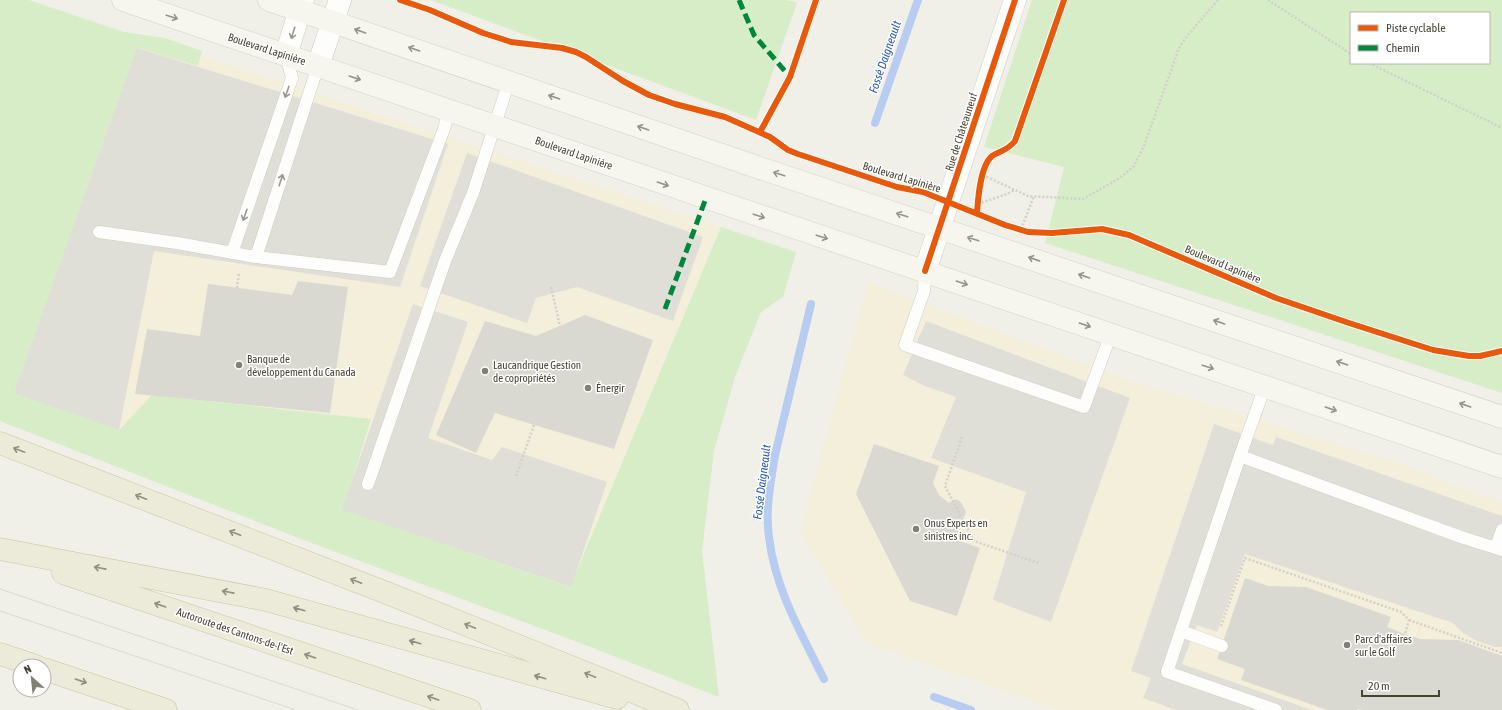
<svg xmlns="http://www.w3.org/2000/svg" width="1502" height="710" viewBox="0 0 1502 710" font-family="'Asap Condensed',sans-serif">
<rect width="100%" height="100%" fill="#f0f0e8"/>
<g fill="#f4efda">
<polygon points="132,33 721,227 571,587 342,510 371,419 119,430 14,393"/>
<polygon points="868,282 1124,379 1405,465 1468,491 1502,502 1502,710 1059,710 867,643 800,532"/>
</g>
<g fill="#d6edc7" fill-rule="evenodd">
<polygon points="0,0 29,0 124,32 165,38 202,51 198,66 138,48 119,430 152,395 371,419 343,510 570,587 721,227 796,252 783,297 761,312 735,377 714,451 702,551 719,697 580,643 301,539 0,421"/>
<polygon points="431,0 787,0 797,3 756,120"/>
<path d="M1032,0H1502V393L1045,243L1064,167L984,147ZM1351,13H1489V63H1351Z"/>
</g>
<g fill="#dfdfd8">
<polygon points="137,48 448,144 400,287 154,251 119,430 14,393"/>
<polygon points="467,153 703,237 673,321 577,287 536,298 527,323 420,286"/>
<polygon points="413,304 468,322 428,438 492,460 502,447 607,482 571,587 342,510"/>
<polygon points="926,321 1130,398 1051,622 993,600 1026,492 931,458 956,397 925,386 903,375"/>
<polygon points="1214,424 1273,445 1276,437 1502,516 1502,647 1495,647 1477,641 1463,633 1453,623 1245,554 1217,632 1197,625 1182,664 1312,710 1176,710 1143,698 1151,678 1131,671"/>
</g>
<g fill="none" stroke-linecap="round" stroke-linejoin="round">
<g stroke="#b7ccf0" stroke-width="8">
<polyline points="875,123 918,0"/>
<path d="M811,304L775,455C771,481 765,510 769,537C775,589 801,633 824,679"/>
<polyline points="934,697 971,710"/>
</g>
</g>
<g fill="#dad9d1">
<polygon points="298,281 348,287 330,413 135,394 147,329 200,336 208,284 292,295"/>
<polygon points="585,315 653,340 614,449 495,413 476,453 436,435 485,321 536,336"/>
<polygon points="874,444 939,466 933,483 939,495 949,503 956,499 961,502 966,512 964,517 958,520 958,533 963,542 980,548 957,616 910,601 856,494"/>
<polygon points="1245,578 1268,586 1306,587 1391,617 1387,627 1405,634 1420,639 1458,640 1502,656 1502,710 1362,710 1358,709 1357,710 1327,710 1241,680 1245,669 1217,659"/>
</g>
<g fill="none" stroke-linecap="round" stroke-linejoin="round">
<g stroke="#cecec6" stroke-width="13">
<g id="service">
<polyline points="99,232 177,243 256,257 390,272 444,129 449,110"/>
<polyline points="232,253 292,78 286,55"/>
<polyline points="256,257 318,66"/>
<polyline points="925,271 924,291 905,345 1084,407 1111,334"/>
<polyline points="1265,386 1240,456 1167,672 1276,710"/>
<polyline points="1240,456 1461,537 1502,550"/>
<polyline points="368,484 445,261 473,193 509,81"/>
<polyline points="1496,547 1502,530"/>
<polyline points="1181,631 1222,646"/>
</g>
</g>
<g stroke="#cecec6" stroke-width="23">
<g id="minor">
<polyline points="286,55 303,0"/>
<polyline points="318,66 340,0"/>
<polyline points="925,271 1015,0"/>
</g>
</g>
<g stroke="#d1d0c1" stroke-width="23">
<g id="secondary">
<polyline points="123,0 1502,467"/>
<polyline points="269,0 754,166 1502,417"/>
</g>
</g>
<g stroke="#cac5a2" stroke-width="23">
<g id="motorway">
<polyline points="0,443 392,595 678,710"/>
<polyline points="0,549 266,600 617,698"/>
<polyline points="63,573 470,710"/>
<polyline points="0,654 36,666"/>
<polyline points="44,669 166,710"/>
</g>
</g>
<g stroke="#d1d0ca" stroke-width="2.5" stroke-dasharray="2 2" stroke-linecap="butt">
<polyline points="1268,0 1351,54"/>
<polyline points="1369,63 1502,128"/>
<polyline points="983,175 1028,196 1083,199 1120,178 1134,166 1144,146 1179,48 1187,36 1218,0"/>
<polyline points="978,204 1007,194 1015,190"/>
<polyline points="1021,229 1034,196"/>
<polyline points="551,287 560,326"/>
<polyline points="237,288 239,272"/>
<polyline points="962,437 945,486 974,541 1038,563"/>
<polyline points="516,476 534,425"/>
<polyline points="1409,620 1502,653"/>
<polyline points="1221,626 1245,558 1401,612 1409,620 1405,634"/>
</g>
<use href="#service" stroke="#fdfdfc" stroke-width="12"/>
<use href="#minor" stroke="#fdfdfc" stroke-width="22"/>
<use href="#secondary" stroke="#f6f6ee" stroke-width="22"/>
<use href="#motorway" stroke="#ecead8" stroke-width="22"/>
<g stroke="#d9d9d8" stroke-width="1">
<polyline points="0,589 358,710"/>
<polyline points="0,611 296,710"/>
</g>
<g stroke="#00873e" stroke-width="5" stroke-dasharray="10 5" stroke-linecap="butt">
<polyline points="739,0 754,35 790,77"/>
<polyline points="665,309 706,198"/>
</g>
<g stroke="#fff" stroke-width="8">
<g id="cycleway">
<polyline points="400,0 430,10 483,33 499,38 511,42 562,48 576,52 586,57 623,81 649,95 675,104 725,117 770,137 788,150 798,154 897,187 923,192 1005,225 1028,232 1052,233 1102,229 1129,235 1276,298 1349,323 1433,350 1469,356 1480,356 1502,351"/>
<polyline points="760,132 790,77 816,0"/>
<path d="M977,213C978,199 980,166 992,156C1001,150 1007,151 1015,141L1064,0"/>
<polyline points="925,271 1015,0"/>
</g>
</g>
<use href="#cycleway" stroke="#e8590c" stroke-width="6"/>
</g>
<defs><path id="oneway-shaft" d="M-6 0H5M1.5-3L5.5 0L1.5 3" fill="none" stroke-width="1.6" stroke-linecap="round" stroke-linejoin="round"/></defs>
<g stroke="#969488">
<use href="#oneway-shaft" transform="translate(172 17) rotate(18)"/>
<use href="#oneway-shaft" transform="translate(360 31) rotate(-161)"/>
<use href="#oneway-shaft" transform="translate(414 49) rotate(-161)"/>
<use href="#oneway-shaft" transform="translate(355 78) rotate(19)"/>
<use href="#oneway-shaft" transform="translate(554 97) rotate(-161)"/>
<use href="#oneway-shaft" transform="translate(643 128) rotate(-161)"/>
<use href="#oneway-shaft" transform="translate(779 174) rotate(-162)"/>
<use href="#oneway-shaft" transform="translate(663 184) rotate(19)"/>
<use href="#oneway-shaft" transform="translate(902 215) rotate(-162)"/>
<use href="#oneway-shaft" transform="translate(759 216) rotate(18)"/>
<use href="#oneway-shaft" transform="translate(822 237) rotate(18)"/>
<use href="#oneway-shaft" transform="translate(973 239) rotate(-162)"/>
<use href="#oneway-shaft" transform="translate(1034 259) rotate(-161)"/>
<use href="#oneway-shaft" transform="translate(1084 276) rotate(-161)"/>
<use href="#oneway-shaft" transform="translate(962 283) rotate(19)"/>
<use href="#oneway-shaft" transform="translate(1219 322) rotate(-161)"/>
<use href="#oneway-shaft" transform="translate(1085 325) rotate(19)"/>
<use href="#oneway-shaft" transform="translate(1342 363) rotate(-161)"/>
<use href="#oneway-shaft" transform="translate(1208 367) rotate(18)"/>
<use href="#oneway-shaft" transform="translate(1465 405) rotate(-161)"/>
<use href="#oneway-shaft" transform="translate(1331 409) rotate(19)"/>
</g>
<g stroke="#99978f">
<use href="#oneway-shaft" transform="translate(293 33) rotate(108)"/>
<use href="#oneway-shaft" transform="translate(287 92) rotate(109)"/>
<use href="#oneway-shaft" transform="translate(281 180) rotate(-72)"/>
<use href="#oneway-shaft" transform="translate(245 215) rotate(109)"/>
</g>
<g stroke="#918f7e">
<use href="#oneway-shaft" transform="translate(19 450) rotate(-159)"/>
<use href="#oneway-shaft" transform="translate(141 497) rotate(-159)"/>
<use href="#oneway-shaft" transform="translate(235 533) rotate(-159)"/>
<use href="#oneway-shaft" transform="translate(100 568) rotate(-169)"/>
<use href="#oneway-shaft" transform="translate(356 581) rotate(-159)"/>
<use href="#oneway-shaft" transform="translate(228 592) rotate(-169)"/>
<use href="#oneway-shaft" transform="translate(160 605) rotate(-161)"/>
<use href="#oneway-shaft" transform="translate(299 609) rotate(-164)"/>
<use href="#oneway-shaft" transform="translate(470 626) rotate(-158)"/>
<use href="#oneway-shaft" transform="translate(415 642) rotate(-164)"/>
<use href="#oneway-shaft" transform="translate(310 656) rotate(-161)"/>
<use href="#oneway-shaft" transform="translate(590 675) rotate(-158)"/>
<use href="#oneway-shaft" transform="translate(540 677) rotate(-164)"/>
<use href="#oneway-shaft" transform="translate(81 681) rotate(19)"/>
<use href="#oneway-shaft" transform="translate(433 698) rotate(-161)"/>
</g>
<g fill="#828074" stroke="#fff" stroke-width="1.5">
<circle cx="239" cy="365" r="4"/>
<circle cx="485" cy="371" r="4"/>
<circle cx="588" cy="388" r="4"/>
<circle cx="916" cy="529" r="4"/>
<circle cx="1347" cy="645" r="4"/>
</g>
<g text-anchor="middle" stroke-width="3" stroke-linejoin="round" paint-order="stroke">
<g font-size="11" fill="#474435" stroke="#fff">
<text transform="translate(267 49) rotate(18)" y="4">Boulevard Lapinière</text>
<text transform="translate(961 132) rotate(-72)" y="4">Rue de Châteauneuf</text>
<text transform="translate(574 153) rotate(19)" y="4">Boulevard Lapinière</text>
<text transform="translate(902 177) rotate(17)" y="4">Boulevard Lapinière</text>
<text transform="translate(1223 264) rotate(23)" y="4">Boulevard Lapinière</text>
<text transform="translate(235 631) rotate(19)" y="4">Autoroute des Cantons-de-l'Est</text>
</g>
<g font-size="11" fill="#474435" stroke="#fff" text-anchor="start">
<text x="247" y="363">Banque de<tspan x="247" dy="13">développement du Canada</tspan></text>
<text x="493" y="369">Laucandrique Gestion<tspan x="493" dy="13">de copropriétés</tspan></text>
<text x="596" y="392">Énergir</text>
<text x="924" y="527">Onus Experts en<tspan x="924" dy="13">sinistres inc.</tspan></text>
<text x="1355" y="643">Parc d'affaires<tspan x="1355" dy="13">sur le Golf</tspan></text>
</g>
<g font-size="12" font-style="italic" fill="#285bb9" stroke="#fff">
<text transform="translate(885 57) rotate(-71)" y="4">Fossé Daigneault</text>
<text transform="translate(762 482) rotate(-83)" y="4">Fossé Daigneault</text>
</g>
</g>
<rect x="1350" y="12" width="140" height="52" fill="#ffffff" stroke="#b5b4ae"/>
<rect x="1358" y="25" width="20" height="6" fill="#e8590c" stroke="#b5b4ae"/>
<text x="1386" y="32" font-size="12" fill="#474435">Piste cyclable</text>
<rect x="1358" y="45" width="20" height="6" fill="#00873e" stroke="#b5b4ae"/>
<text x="1386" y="52" font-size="12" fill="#474435">Chemin</text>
<g transform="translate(32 678) rotate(333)"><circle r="19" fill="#ffffff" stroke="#b5b4ae"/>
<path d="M0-3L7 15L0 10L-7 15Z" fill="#828074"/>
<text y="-6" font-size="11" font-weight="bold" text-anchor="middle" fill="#474435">N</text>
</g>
<path d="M1362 690v6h77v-6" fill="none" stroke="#474435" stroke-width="2"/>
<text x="1368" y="690" font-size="12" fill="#474435" stroke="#ffffff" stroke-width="3" paint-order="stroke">20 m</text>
</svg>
